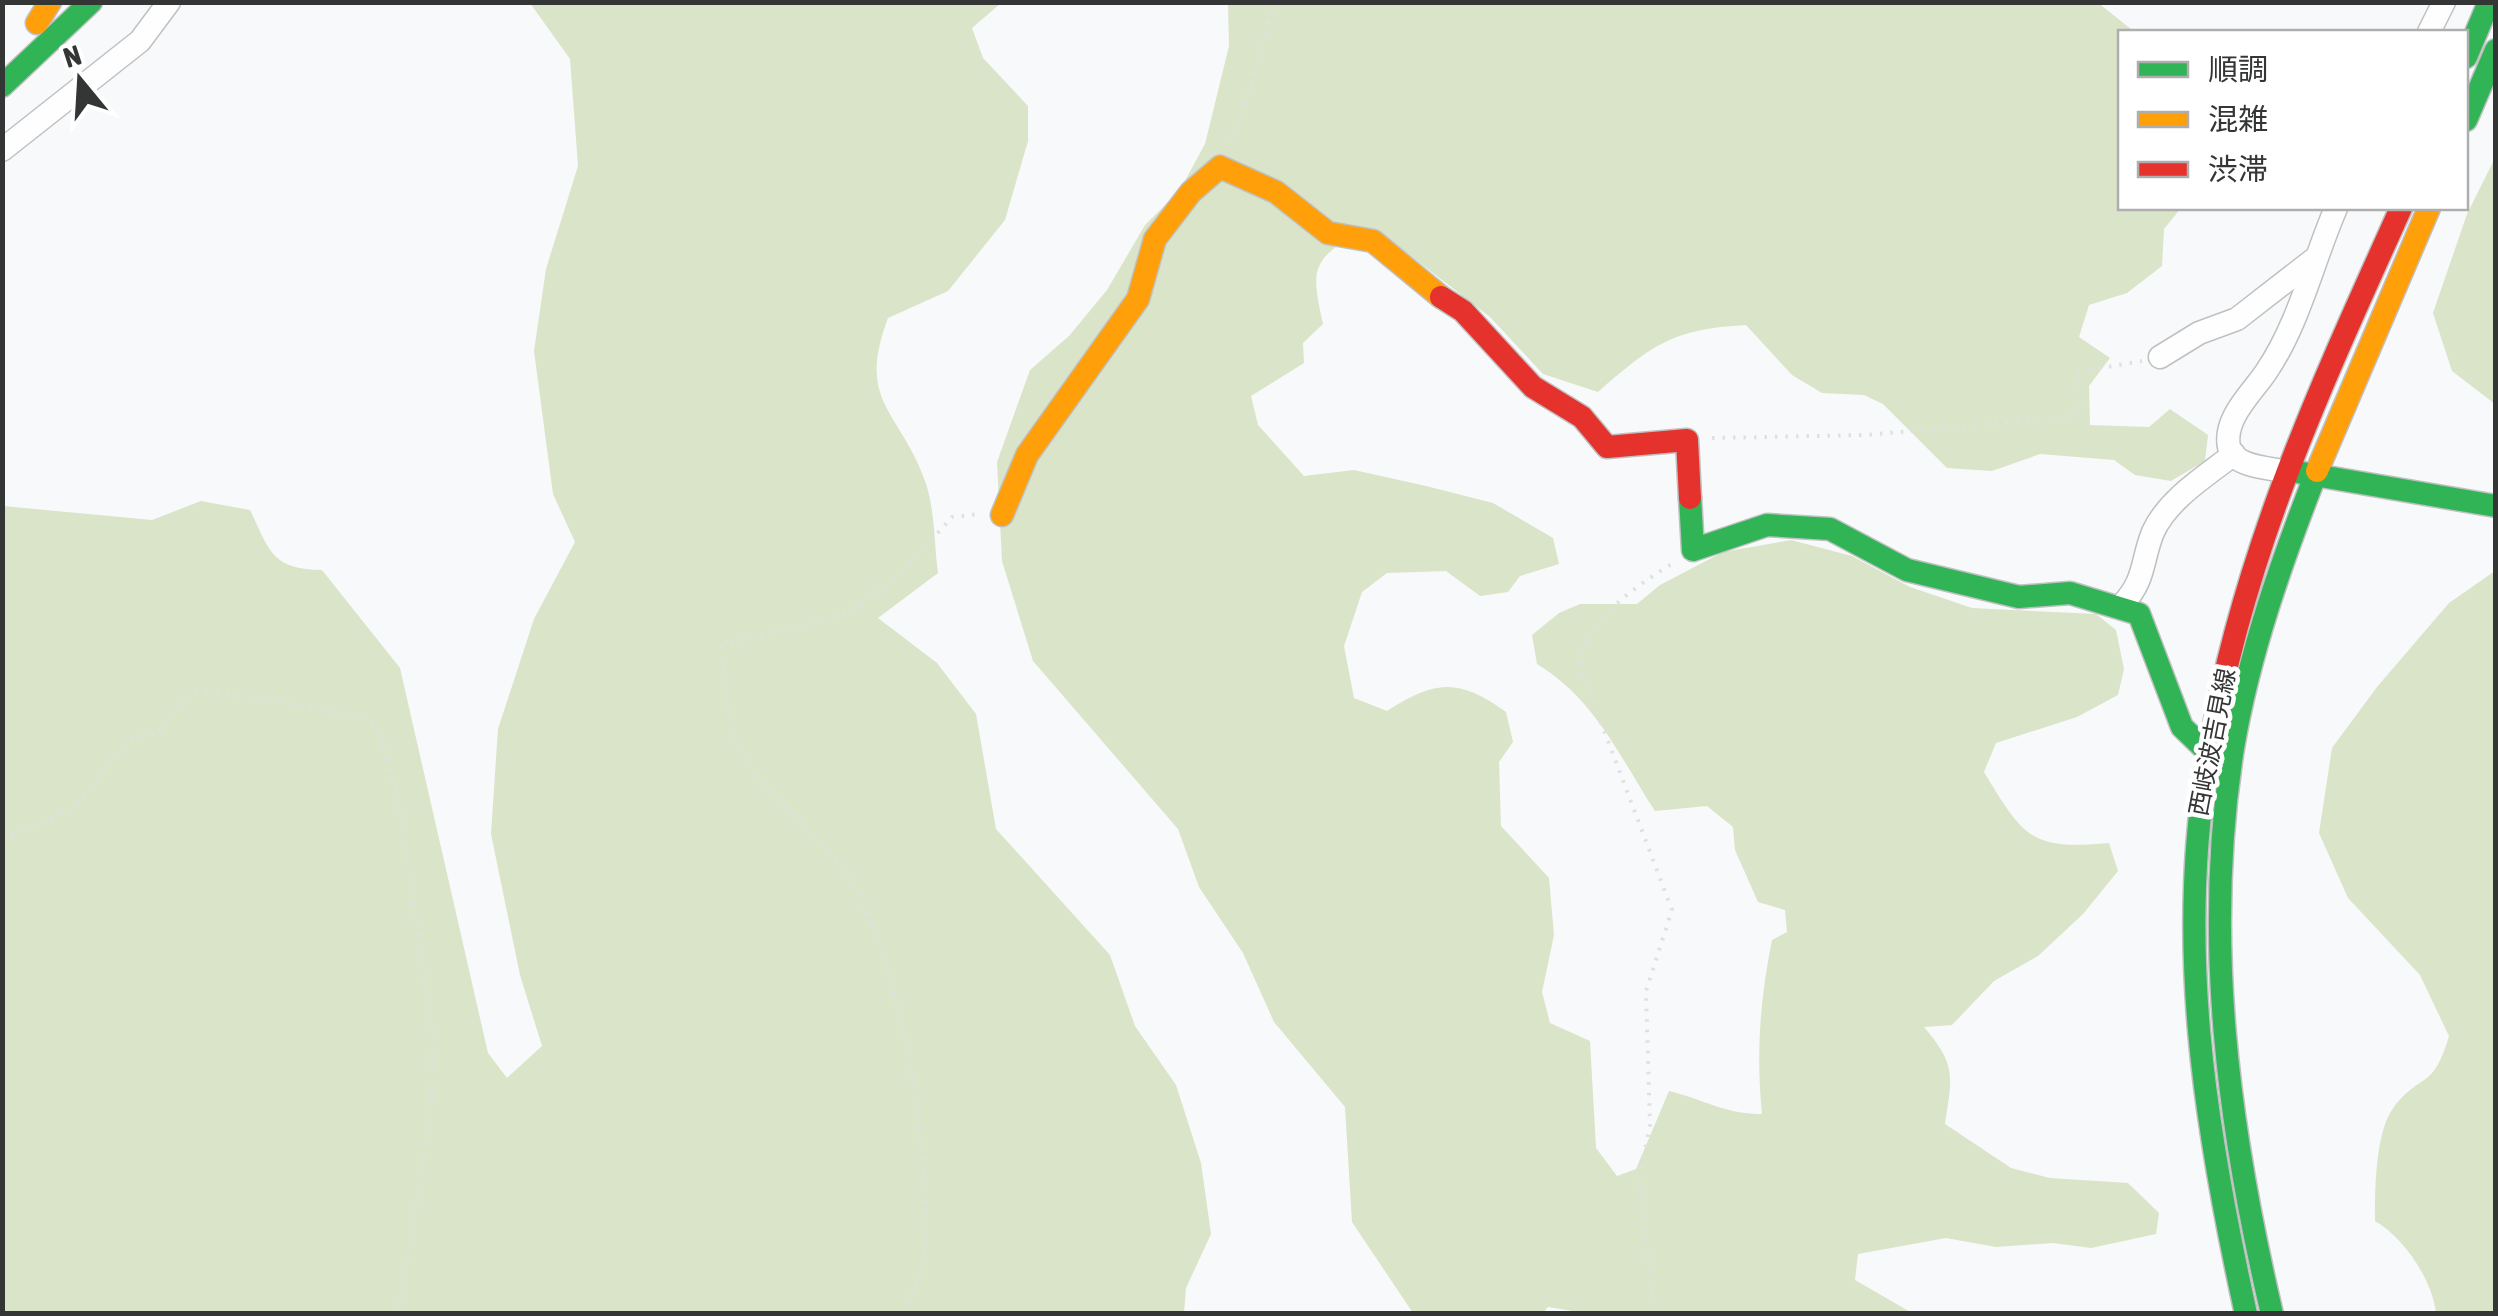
<svg xmlns="http://www.w3.org/2000/svg" width="2498" height="1316" viewBox="0 0 2498 1316" font-family="'Asap Condensed','Noto Sans JP',sans-serif">
<rect width="100%" height="100%" fill="#f8f9fa"/>
<g fill="#dae4c9">
<path d="M2097,2L2131,29L2172,32H2120V208H2181L2164,229L2162,266L2127,293L2089,305L2079,337L2110,358L2089,386L2090,425L2149,427L2170,409L2208,435L2205,461L2171,481L2135,475L2114,460L2040,454L1992,471L1947,468L1883,404L1864,395L1822,393L1792,375L1746,325C1672,329 1652,345 1598,392L1543,374L1490,317L1381,233L1362,229C1312,261 1310,266 1323,324L1303,343L1304,363L1251,396L1258,425L1304,476L1354,470L1426,486L1493,503L1553,538L1559,564L1520,576L1508,592L1480,596L1446,571L1387,573L1362,592L1344,646L1354,698L1387,711C1436,680 1458,678 1506,712L1513,742L1499,762L1501,826L1549,878L1554,935L1542,992L1550,1023L1590,1041L1596,1148L1617,1176L1636,1169L1669,1091C1702,1099 1728,1115 1762,1114C1756,1054 1760,999 1772,940L1787,932L1785,910L1758,902L1735,850L1733,827L1707,806L1655,811C1619,756 1596,700 1537,664L1532,635L1559,613L1580,604H1637L1660,585L1723,552L1791,540L1852,556L1910,587L1972,608L2096,614L2116,630L2124,669L2118,695L2077,717L1996,743L1984,772C2024,838 2031,850 2109,843L2118,871L2083,914L2038,956L1994,981L1952,1025L1924,1027C1957,1066 1952,1076 1945,1124L2011,1168L2050,1178L2128,1183L2159,1213L2156,1234L2091,1248L2053,1243L1996,1247L1946,1238L1858,1254L1855,1280L1912,1313L1591,1314L1548,1307L1542,1314L1413,1313L1352,1222L1345,1107L1274,1022L1243,953L1199,887L1178,829L1033,661L1002,561L997,462L1030,370L1069,336L1107,290L1145,225L1180,190L1205,144L1229,46L1228,3Z"/>
<path d="M530,3H1001L972,28L983,58L1028,106V141L1005,220L948,291L888,318C856,403 899,409 925,481C935,508 934,544 938,573L878,618L937,663L976,714L996,829L1110,955L1135,1026L1176,1085L1201,1163L1211,1234L1186,1288L1184,1313H3V506L152,520L201,501L250,510C270,551 271,569 322,570L400,668L488,1053L507,1078L542,1046L520,975L491,834L498,729L534,619L575,542L553,494L534,351L546,269L578,166L570,59Z"/>
<polygon points="2495,158 2495,404 2452,371 2433,313 2467,214"/>
<path d="M2495,571V1313H2436C2432,1279 2404,1238 2375,1221C2375,1191 2375,1131 2394,1107C2421,1072 2433,1091 2449,1036L2420,975L2348,898L2319,833L2332,748L2377,687L2449,603Z"/>
</g>
<g fill="none" stroke-linecap="round" stroke-linejoin="round">
<g stroke="#bfc0c1" stroke-width="25">
<g id="street">
<polyline points="2429,32 2444,2"/>
<polyline points="2,150 140,41 169,2"/>
<polyline points="2160,357 2199,333 2237,319 2313,260"/>
<path d="M2284,471C2269,468 2234,467 2229,447C2223,418 2253,392 2266,372C2299,324 2313,261 2336,208"/>
<path d="M2122,605C2146,579 2141,562 2153,532C2168,499 2206,476 2234,454"/>
</g>
</g>
<g stroke="#bfc0c1" stroke-width="25">
<g id="fast">
<polyline points="2466,57 2489,2"/>
<polyline points="2,86 91,2"/>
<polyline points="2466,120 2496,50"/>
<polyline points="2297,472 2496,506"/>
<polyline points="1690,498 1693,550 1767,525 1830,529 1907,570 2019,597 2070,593 2139,614 2182,727 2208,752"/>
<path d="M2209,752C2175,942 2205,1128 2246,1314"/>
<path d="M2272,1314C2228,1127 2203,938 2233,748C2249,653 2282,560 2317,471"/>
</g>
</g>
<g stroke="#bfc0c1" stroke-width="25">
<g id="slow">
<polyline points="37,23 50,2"/>
<polyline points="2317,471 2429,208"/>
<polyline points="1002,515 1027,455 1138,299 1155,239 1191,192 1220,167 1276,192 1328,233 1373,241 1441,297"/>
</g>
</g>
<g stroke="#bfc0c1" stroke-width="25">
<g id="jam">
<polyline points="1441,297 1463,311 1533,387 1582,417 1607,447 1687,440 1690,498"/>
<path d="M2209,752C2244,551 2318,392 2401,208"/>
</g>
</g>
<g stroke="#dfe0e0" stroke-width="4" stroke-dasharray="2.5 8" stroke-linecap="butt">
<polyline points="1230,144 1245,107 1274,2"/>
<polyline points="1712,438 1867,435 2074,416 2081,408 2078,372 2142,361"/>
<path d="M2,839L72,809L128,739L159,733C169,718 179,699 197,693C211,688 362,715 376,723L398,798L433,1036L431,1116L398,1314"/>
<path d="M904,1314C909,1300 917,1285 921,1271C941,1187 896,941 845,871C809,821 745,786 730,722C724,698 725,671 722,646C761,630 823,626 856,607C892,587 925,547 952,517L980,514"/>
<path d="M1654,1314L1640,1176L1650,1125L1646,991L1672,910L1580,667C1582,621 1637,586 1673,563"/>
</g>
<use href="#street" stroke="#fefefe" stroke-width="22"/>
<use href="#fast" stroke="#30b455" stroke-width="22"/>
<use href="#slow" stroke="#ff9f0a" stroke-width="22"/>
<use href="#jam" stroke="#e5322d" stroke-width="22"/>
</g>
<g text-anchor="middle" stroke-width="9" stroke-linejoin="round" paint-order="stroke">
<g font-size="25" fill="#343535" stroke="#fff">
<text transform="translate(2212 742) rotate(-79)" y="9">西岐波吉見線</text>
</g>
</g>
<rect width="2498" height="1316" fill="none" stroke="#343535" stroke-width="10"/>
<rect x="2118" y="30" width="350" height="180" fill="#ffffff" stroke="#aeaeae" stroke-width="2.5"/>
<rect x="2138" y="62" width="50" height="15" fill="#30b455" stroke="#aeaeae" stroke-width="2.5"/>
<text x="2208" y="80" font-size="30" fill="#343535">順調</text>
<rect x="2138" y="112" width="50" height="15" fill="#ff9f0a" stroke="#aeaeae" stroke-width="2.5"/>
<text x="2208" y="130" font-size="30" fill="#343535">混雑</text>
<rect x="2138" y="162" width="50" height="15" fill="#e5322d" stroke="#aeaeae" stroke-width="2.5"/>
<text x="2208" y="180" font-size="30" fill="#343535">渋滞</text>
<g transform="translate(80 80) rotate(342)" stroke="#ffffff" stroke-width="8" paint-order="stroke">
<path d="M0-8L18 38L0 25L-18 38Z" fill="#343535"/>
<text y="-15" font-size="28" font-weight="bold" text-anchor="middle" fill="#343535">N</text>
</g>
</svg>
